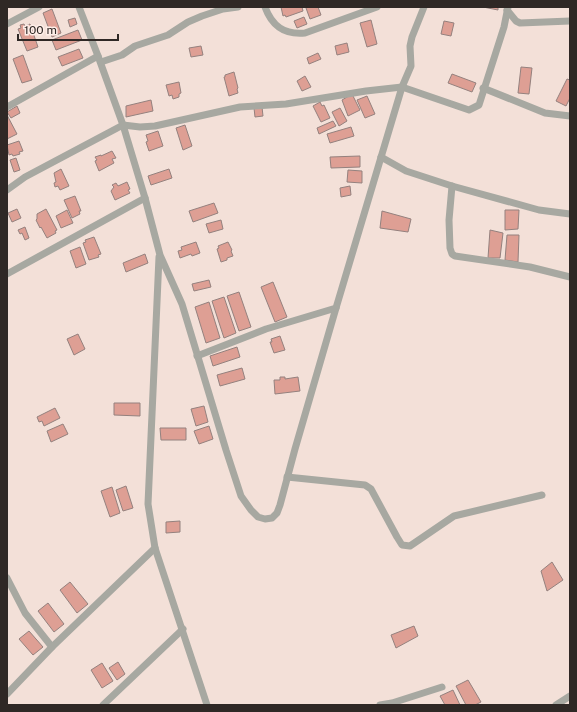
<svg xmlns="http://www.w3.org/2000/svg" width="577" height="712" viewBox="0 0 577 712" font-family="'Public Sans',sans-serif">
<rect width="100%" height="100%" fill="#f3e0d8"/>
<g fill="#de9f94" stroke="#94817e">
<polygon points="281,7 302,7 303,11 286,17 285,15 283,16"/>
<polygon points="309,7 318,7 321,15 310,19 306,8"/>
<polygon points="483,7 498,7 498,10"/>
<polygon points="52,9 61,33 52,37 43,13"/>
<polygon points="304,17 307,24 297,28 294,21"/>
<polygon points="75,18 77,24 70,27 68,20"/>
<polygon points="371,20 377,44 367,47 360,23"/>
<polygon points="444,21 454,23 451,36 441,34"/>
<polygon points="24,24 25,26 30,24 38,47 27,51 18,29 21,28 20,25"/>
<polygon points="78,30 82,40 56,50 52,40"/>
<polygon points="347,43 349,52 337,55 335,46"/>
<polygon points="201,46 203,55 191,57 189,48"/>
<polygon points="79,49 83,58 62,66 58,57"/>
<polygon points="318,53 321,59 309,64 307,58"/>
<polygon points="23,55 32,80 22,83 13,59"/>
<polygon points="521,67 532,68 529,94 518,93"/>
<polygon points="234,72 238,88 237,89 238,93 229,96 224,77 225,77 225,75"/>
<polygon points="452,74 476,83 472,92 448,83"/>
<polygon points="305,76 311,87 302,91 297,81"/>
<polygon points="567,79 570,80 570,98 566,106 556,101"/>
<polygon points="179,82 181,93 179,94 179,97 173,99 172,95 169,96 166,85"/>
<polygon points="352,94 360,110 348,116 342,100"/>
<polygon points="367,96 375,114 365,118 357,100"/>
<polygon points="151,100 153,111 126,117 126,106"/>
<polygon points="320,102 322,106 324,105 330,118 321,122 313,106"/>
<polygon points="17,106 20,113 11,118 7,112"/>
<polygon points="262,107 263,116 255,117 254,108"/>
<polygon points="340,108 347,121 339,126 332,112"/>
<polygon points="7,115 17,134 7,139"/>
<polygon points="333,121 336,126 319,134 317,128"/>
<polygon points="185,125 192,146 183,150 176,128"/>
<polygon points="351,127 354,136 330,143 327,134"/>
<polygon points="158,131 163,146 149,151 146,142 148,141 146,135"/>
<polygon points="19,141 23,151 19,152 20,154 13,156 12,154 9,155 7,145"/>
<polygon points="112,151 116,158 112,159 114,163 99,171 95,161 97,160 95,157 101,155 101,156"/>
<polygon points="360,156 360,167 331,168 330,157"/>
<polygon points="16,158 20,170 14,172 10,160"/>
<polygon points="61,169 69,186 60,190 58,186 55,187 54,183 56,182 54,173"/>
<polygon points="169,169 172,178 151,185 148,176"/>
<polygon points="348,170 362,171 362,183 347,182"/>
<polygon points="127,182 130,189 128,190 130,193 115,200 111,191 114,187 112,185 116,183 118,186"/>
<polygon points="350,186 351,195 341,197 340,188"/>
<polygon points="75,196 81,211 79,211 80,214 72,218 64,200"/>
<polygon points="214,203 218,213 193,222 189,211"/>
<polygon points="17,209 21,218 12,222 8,213"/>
<polygon points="46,209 57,230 55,231 56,233 47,238 41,227 40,228 36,220 37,219 37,214"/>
<polygon points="67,210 73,223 61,228 56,216"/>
<polygon points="505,210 519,210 518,229 505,230"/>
<polygon points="382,211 411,219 408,232 380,228"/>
<polygon points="221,220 223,229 209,233 206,224"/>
<polygon points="25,227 29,238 25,240 22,233 20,234 18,230"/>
<polygon points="490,230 503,233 500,258 488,258"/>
<polygon points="507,235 519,235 518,262 505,260"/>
<polygon points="94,237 101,254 98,255 99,257 89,260 83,243 86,242 85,240"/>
<polygon points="196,242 200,253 192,256 191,254 180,258 178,251 182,250 181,247"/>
<polygon points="228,242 232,250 231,251 233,256 227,258 227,260 221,262 217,249 219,248 218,246"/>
<polygon points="80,247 86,264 76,268 70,251"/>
<polygon points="145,254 148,263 126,272 123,263"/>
<polygon points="209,280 211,287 194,291 192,284"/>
<polygon points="273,282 287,317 275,322 261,287"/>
<polygon points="239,292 251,327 239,331 227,296"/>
<polygon points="224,297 236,333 224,338 212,301"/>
<polygon points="209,302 220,338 206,343 195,307"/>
<polygon points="78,334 85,349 74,355 67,339"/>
<polygon points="280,336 285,350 274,353 270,342 272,342 271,339"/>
<polygon points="237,347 240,357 213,366 210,356"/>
<polygon points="242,368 245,379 220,386 217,375"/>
<polygon points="280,377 285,377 285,379 298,377 300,391 275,394 274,380 280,380"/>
<polygon points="114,403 140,403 140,416 114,415"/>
<polygon points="204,406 208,422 196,426 191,409"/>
<polygon points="55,408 60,418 44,426 42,421 39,422 37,417"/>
<polygon points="63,424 68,434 51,442 47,431"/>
<polygon points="209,426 213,439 199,444 194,431"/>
<polygon points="160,428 186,428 186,440 161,440"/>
<polygon points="126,486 133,508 123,511 116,490"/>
<polygon points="112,487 120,513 110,517 101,491"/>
<polygon points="180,521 180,532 166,533 166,522"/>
<polygon points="552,562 563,580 547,591 541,571"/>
<polygon points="70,582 88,604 77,613 60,590"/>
<polygon points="48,603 64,624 54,632 38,611"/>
<polygon points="414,626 418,636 396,648 391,635"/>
<polygon points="29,631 43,647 33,655 19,639"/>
<polygon points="118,662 125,674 117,680 109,668"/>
<polygon points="102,663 113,681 102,688 91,670"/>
<polygon points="468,680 481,702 475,705 466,705 456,686"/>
<polygon points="453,690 460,705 445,705 440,696"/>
</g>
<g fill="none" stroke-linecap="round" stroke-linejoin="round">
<g stroke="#a7a8a1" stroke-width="7">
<polyline points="79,7 98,56 123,125 145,198 160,255 182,304 226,450 241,496 251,510 258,517 265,519 272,518 277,513 280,505 295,449 336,308"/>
<path d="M265,7C272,26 284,35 305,33L377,7"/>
<polyline points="507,10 516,21 520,23 570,21"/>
<polyline points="7,24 39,7"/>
<polyline points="101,62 122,55 135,46 168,35 188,22 202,16 223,9 238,7"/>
<polyline points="483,88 545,113 570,116"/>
<polyline points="7,107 98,56"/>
<polyline points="381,157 406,171 452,186 539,210 570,214"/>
<polyline points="452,186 449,220 450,248 452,254 455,256 530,267 570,277"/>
<polyline points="7,190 25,177 123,125 140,127 155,126 240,107 286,104 366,91 402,87 469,110 479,105 504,27 508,7"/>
<polyline points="159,257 148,504 155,548 207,705"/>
<polyline points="7,274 145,198"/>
<polyline points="197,356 266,329 336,308 402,87 411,66 410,46 412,37 424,7"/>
<polyline points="287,477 365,485 371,489 397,537 402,545 410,546 454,516 542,495"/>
<polyline points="7,578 25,613 52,647"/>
<polyline points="7,694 52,647 155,548"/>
<polyline points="103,705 183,629"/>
<polyline points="380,705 392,703 442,687"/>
<polyline points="556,705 570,696"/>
</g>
</g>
<rect width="577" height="712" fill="none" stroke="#2f2825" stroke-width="16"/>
<path d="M18 34v6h100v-6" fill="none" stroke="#2f2825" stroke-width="2"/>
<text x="24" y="34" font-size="12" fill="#2f2825" stroke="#feeee8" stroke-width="3" paint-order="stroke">100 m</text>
</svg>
